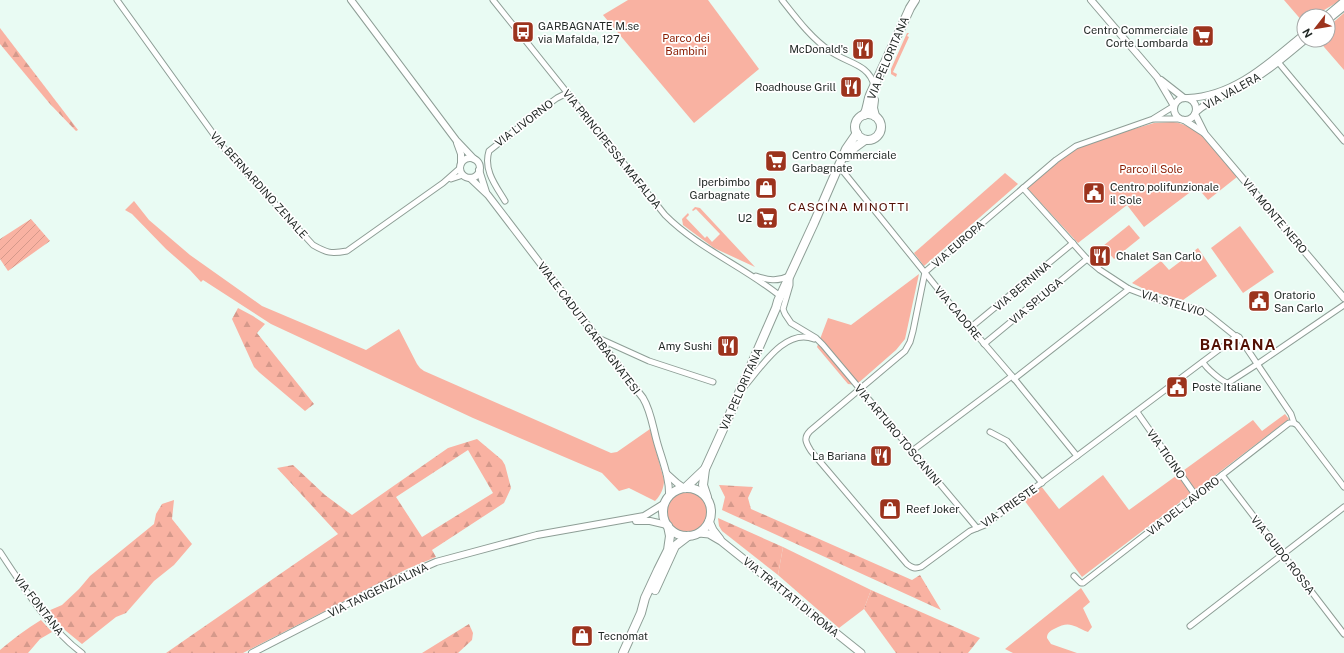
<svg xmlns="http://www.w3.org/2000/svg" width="1344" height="653" viewBox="0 0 1344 653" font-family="'Public Sans',sans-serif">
<defs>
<pattern id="forest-firs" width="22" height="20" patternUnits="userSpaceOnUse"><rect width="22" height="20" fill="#f9b2a2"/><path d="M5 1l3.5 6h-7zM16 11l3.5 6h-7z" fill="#d5998b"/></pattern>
<pattern id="garden-furrows" width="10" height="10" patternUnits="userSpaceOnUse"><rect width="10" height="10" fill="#f9b2a2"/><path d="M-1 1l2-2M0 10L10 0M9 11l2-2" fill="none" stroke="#d5998b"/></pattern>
</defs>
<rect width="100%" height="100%" fill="#e9fbf3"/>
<g fill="#f9b2a2">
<polygon points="628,0 708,0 759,69 694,123 603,15"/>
<polygon points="1284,0 1341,0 1314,16 1304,16 1304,22 1303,22"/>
<polygon points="1344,13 1344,70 1318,40 1328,40 1328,27"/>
<polygon points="907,33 909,33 907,36 909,37 893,72 897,74 896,77 891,74 891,69"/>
<path d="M1154,123C1162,123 1172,121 1179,123C1206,131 1221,157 1237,177L1208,200L1197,187L1144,227L1127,205L1078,243L1027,188L1049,166L1076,146Z"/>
<polygon points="1005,173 1018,184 924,266 914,253"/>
<path d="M134,201L149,220L190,255L262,306L366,350L399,329L417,364L420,368L424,371L611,453L617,452L650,429L664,480C664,488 661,495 655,501L629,488L619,491L602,473L473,418L271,324L203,280L201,282L190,270L166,249L132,214L125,210Z"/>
<polygon points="695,207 700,208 755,267 714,248 683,225 682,219 688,213 689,215 686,218 705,238 707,236 712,242 720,234 696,209 693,211 692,210"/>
<polygon points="1129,225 1140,238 1114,259 1103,246"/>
<polygon points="1240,226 1274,272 1243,293 1211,248"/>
<polygon points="1198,248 1217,276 1183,300 1146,290 1132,283 1161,261 1169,270"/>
<polygon points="919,274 905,339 896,350 856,385 848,384 817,347 828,318 851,325"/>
<polygon points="1285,414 1289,419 1082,577 1024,500 1041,486 1059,509 1103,475 1129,510 1253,420 1262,431"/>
<circle cx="688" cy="511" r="22"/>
<polygon points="783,547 871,590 864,609 839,628 778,575"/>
<path d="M1081,588L1090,602L1083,608L1092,627L1088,632C1073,626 1070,620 1054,629C1050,631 1047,633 1047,638L1051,644L1077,653H1013L1005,649Z"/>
</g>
<g fill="url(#forest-firs)" fill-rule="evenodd">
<polygon points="0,28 78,130 76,131 50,104 0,44"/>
<polygon points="238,308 253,316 265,324 257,333 314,404 305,411 260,373 254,367 232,319"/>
<path d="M477,439L502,460L505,465L511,488L504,503L432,550L436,557L407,569L243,653H166L338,534L277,468L293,465L325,495L352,515L448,448ZM468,450L493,493L422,537L396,497Z"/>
<polygon points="719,485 753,487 748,498 751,509 912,580 920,575 941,610 722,510 725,497"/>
<polygon points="174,500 172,519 192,544 174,565 154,581 126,613 116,617 82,644 66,631 48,611 62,605 79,589 90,576 154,524 156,514 162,504"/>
<polygon points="718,518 783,547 778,575 722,531 719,526"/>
<polygon points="871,590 980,638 968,653 896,653 864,609"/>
<path d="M41,620L52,632L40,639L28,653H0V650C13,639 26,629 41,620Z"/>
<polygon points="469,624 473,633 472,640 458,653 422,653"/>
</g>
<polygon fill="url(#garden-furrows)" points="31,219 50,241 8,271 0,259 0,239"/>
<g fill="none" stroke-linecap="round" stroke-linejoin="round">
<g stroke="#8e9e96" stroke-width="7">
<g id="minor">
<path d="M117,0L222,146L313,245C327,253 331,254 347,251L443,183L460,168"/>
<path d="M493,0L665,215C699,249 743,266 780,296"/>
<path d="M782,0C797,19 811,38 830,51C846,63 870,64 874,86"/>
<polyline points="1278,62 1344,141"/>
<path d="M1174,106L1153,119L1076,146L1056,160L925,272L913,331L910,342L905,351L810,431C803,438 806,443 811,451L907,564C912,568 915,569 921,567L970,531L985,525L1237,336"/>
<polyline points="1154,119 1180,119"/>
<polyline points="842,170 951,305 1012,376 1077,456"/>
<polyline points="451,179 463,175"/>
<polyline points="1023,188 1087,259 1100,270 1129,289 1150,297 1172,304 1202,310 1209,315 1234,335 1239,337 1291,414 1294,423 1297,425 1344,487"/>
<path d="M505,201C496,186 483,170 489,151L546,106L557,98L567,93"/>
<path d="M756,276C768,280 777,282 789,276"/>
<polyline points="790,280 790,285 783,309 785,314 791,323 816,338 823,345 977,528"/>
<polyline points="970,328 1073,243"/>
<polyline points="596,337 649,361 713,382"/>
<polyline points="984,344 1087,259"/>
<path d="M1203,362C1206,368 1222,382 1228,383L1259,363L1344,305"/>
<polyline points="1014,379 1129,289"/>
<path d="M744,387C760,369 785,327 814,339"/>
<polyline points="1137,412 1196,496"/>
<polyline points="990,432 1007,441 1042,483"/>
<polyline points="912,451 1012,376"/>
<polyline points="1222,475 1344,634"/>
<path d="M0,552C22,585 50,630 82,653"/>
<polyline points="1074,576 1081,583 1083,583 1289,423 1294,423"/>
<polyline points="1190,626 1344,507"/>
</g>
</g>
<g stroke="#8e9e96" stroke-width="8">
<g id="tertiary">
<polyline points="351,0 456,140 474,159"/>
<polyline points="1091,0 1157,77 1174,106"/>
<polyline points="1326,16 1344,1"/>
<polyline points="1328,20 1344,7"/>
<polyline points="1161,80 1184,98"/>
<circle cx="1185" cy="109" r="11"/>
<path d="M1188,98C1235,96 1270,62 1304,34"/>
<path d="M1196,112C1210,99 1229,94 1245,85C1267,72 1286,56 1305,40"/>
<polyline points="1195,114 1205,134 1344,298"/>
<polyline points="1184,120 1204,133"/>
<polyline points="457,143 461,154 461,163"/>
<circle cx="470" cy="168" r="10"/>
<polyline points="479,170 486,192"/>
<path d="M470,178L488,195L643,398C651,411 653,428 657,442C662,460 670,478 669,497"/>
<polyline points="667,474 677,483 684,488"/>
<polyline points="636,521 650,521 667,525"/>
<polyline points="252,653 384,585 436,562 537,535 644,516 665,503"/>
</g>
</g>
<g stroke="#8e9e96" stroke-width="9">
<g id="secondary">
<polyline points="709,521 713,530 720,539"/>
<polyline points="699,533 709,534 721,541 861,653"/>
</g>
</g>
<g stroke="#8e9e96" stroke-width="10">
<g id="primary">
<polyline points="874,100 873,108 875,116"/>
<circle cx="868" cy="127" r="13"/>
<path d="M864,115C868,108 867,102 870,95C883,66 897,37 910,8L915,0"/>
<polyline points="847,157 854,148 865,140"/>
<polyline points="705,469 703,485 707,497"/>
<polyline points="685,488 705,469 729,416 776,308 778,301 814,223 846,149 857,133"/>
<circle cx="687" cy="512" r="24"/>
<polyline points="655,590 675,546 688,536"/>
<polyline points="623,653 641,613 645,598 658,570 668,550 670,536 668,526"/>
</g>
</g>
<use href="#minor" stroke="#fff" stroke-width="5"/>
<use href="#tertiary" stroke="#fff" stroke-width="6"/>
<use href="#secondary" stroke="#fff" stroke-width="7"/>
<use href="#primary" stroke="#fff" stroke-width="8"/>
</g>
<defs>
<g id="bus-square" transform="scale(1.15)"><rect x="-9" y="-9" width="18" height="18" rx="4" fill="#9c331d" stroke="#fff"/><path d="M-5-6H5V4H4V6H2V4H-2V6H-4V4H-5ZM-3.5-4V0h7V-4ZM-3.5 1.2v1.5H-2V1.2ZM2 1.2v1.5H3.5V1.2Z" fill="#fff"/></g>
<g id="supermarket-square" transform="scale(1.15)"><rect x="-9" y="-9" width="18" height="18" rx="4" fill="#9c331d" stroke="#fff"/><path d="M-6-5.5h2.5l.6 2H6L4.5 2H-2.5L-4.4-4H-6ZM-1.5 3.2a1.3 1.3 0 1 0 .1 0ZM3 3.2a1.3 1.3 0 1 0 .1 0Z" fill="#fff"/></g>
<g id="restaurant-square" transform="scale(1.15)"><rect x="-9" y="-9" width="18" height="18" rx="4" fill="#9c331d" stroke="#fff"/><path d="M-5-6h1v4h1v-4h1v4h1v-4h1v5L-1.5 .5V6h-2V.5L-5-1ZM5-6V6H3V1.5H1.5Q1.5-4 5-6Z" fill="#fff"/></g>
<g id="shop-square" transform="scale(1.15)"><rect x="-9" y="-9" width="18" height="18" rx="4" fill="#9c331d" stroke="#fff"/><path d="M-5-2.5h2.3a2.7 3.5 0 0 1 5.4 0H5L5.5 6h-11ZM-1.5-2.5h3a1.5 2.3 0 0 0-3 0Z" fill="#fff"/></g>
<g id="civic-square" transform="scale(1.15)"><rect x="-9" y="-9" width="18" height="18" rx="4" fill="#9c331d" stroke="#fff"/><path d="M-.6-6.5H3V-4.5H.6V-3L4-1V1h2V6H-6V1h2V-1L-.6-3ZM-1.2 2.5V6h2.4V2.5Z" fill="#fff"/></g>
</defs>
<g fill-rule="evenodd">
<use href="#bus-square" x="523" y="32"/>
<use href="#supermarket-square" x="1203" y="36"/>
<use href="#restaurant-square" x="863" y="49"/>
<use href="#restaurant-square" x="851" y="87"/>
<use href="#supermarket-square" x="776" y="161"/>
<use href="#shop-square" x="766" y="188"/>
<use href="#civic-square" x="1094" y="193"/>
<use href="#supermarket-square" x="767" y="218"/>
<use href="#restaurant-square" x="1100" y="256"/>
<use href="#civic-square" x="1259" y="301"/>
<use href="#restaurant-square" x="728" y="346"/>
<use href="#civic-square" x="1177" y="387"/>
<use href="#restaurant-square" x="881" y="456"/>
<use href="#shop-square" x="890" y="509"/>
<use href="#shop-square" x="582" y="636"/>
</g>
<g text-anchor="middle" stroke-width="3.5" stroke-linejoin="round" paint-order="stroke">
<g font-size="11" fill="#1f2623" stroke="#fff" text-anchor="start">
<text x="538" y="30">GARBAGNATE M.se<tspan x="538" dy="13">via Mafalda, 127</tspan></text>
<text x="1188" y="34" text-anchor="end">Centro Commerciale<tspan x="1188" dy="13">Corte Lombarda</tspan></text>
<text x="848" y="53" text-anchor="end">McDonald's</text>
<text x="836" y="91" text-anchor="end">Roadhouse Grill</text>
<text x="792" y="159">Centro Commerciale<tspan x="792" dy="13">Garbagnate</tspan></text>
<text x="750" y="186" text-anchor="end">Iperbimbo<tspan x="750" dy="13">Garbagnate</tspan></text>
<text x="1110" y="191">Centro polifunzionale<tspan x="1110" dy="13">il Sole</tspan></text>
<text x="752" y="222" text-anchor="end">U2</text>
<text x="1116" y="260">Chalet San Carlo</text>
<text x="1274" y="299">Oratorio<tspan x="1274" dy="13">San Carlo</tspan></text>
<text x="712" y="350" text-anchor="end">Amy Sushi</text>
<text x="1192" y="391">Poste Italiane</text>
<text x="866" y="460" text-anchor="end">La Bariana</text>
<text x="906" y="513">Reef Joker</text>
<text x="598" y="640">Tecnomat</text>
</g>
<g font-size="11" fill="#8a1b00" stroke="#fff">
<text x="686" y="42">Parco dei<tspan x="686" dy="13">Bambini</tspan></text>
<text x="1151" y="173">Parco il Sole</text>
</g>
<g font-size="11" fill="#1f2623" stroke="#fff">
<text transform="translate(888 58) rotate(-67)" y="4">VIA PELORITANA</text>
<text transform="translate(1232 91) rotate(-29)" y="4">VIA VALERA</text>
<text transform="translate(524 123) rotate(-37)" y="4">VIA LIVORNO</text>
<text transform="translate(612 149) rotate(51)" y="4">VIA PRINCIPESSA MAFALDA</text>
<text transform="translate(259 185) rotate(48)" y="4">VIA BERNARDINO ZENALE</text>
<text transform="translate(1275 216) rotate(50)" y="4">VIA MONTE NERO</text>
<text transform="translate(958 244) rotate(-41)" y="4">VIA EUROPA</text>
<text transform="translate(1022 286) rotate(-40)" y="4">VIA BERNINA</text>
<text transform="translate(1036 301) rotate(-40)" y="4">VIA SPLUGA</text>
<text transform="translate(1173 303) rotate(17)" y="4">VIA STELVIO</text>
<text transform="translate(958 313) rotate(50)" y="4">VIA CADORE</text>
<text transform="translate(589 328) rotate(53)" y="4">VIALE CADUTI GARBAGNATESI</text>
<text transform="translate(741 389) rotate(-66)" y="4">VIA PELORITANA</text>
<text transform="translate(898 435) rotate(50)" y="4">VIA ARTURO TOSCANINI</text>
<text transform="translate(1166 454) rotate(55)" y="4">VIA TICINO</text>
<text transform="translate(1009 506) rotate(-35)" y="4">VIA TRIESTE</text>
<text transform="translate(1183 506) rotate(-38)" y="4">VIA DEL LAVORO</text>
<text transform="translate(1283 555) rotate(52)" y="4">VIA GUIDO ROSSA</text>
<text transform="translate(378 590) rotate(-26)" y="4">VIA TANGENZIALINA</text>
<text transform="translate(791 597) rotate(39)" y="4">VIA TRATTATI DI ROMA</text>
<text transform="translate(39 605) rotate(52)" y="4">VIA FONTANA</text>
</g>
<g font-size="12" letter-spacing="1" fill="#520f03" stroke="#fff">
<text x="849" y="211">CASCINA MINOTTI</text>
</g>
<g font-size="15" font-weight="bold" letter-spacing="1" fill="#520f03" stroke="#fff">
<text x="1238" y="350">BARIANA</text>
</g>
</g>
<g transform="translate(1316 28) rotate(239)"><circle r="19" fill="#ffffff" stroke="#a5a8a7"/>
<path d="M0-3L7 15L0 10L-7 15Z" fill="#9c331d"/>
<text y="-6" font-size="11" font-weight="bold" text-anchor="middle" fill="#1f2623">N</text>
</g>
</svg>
